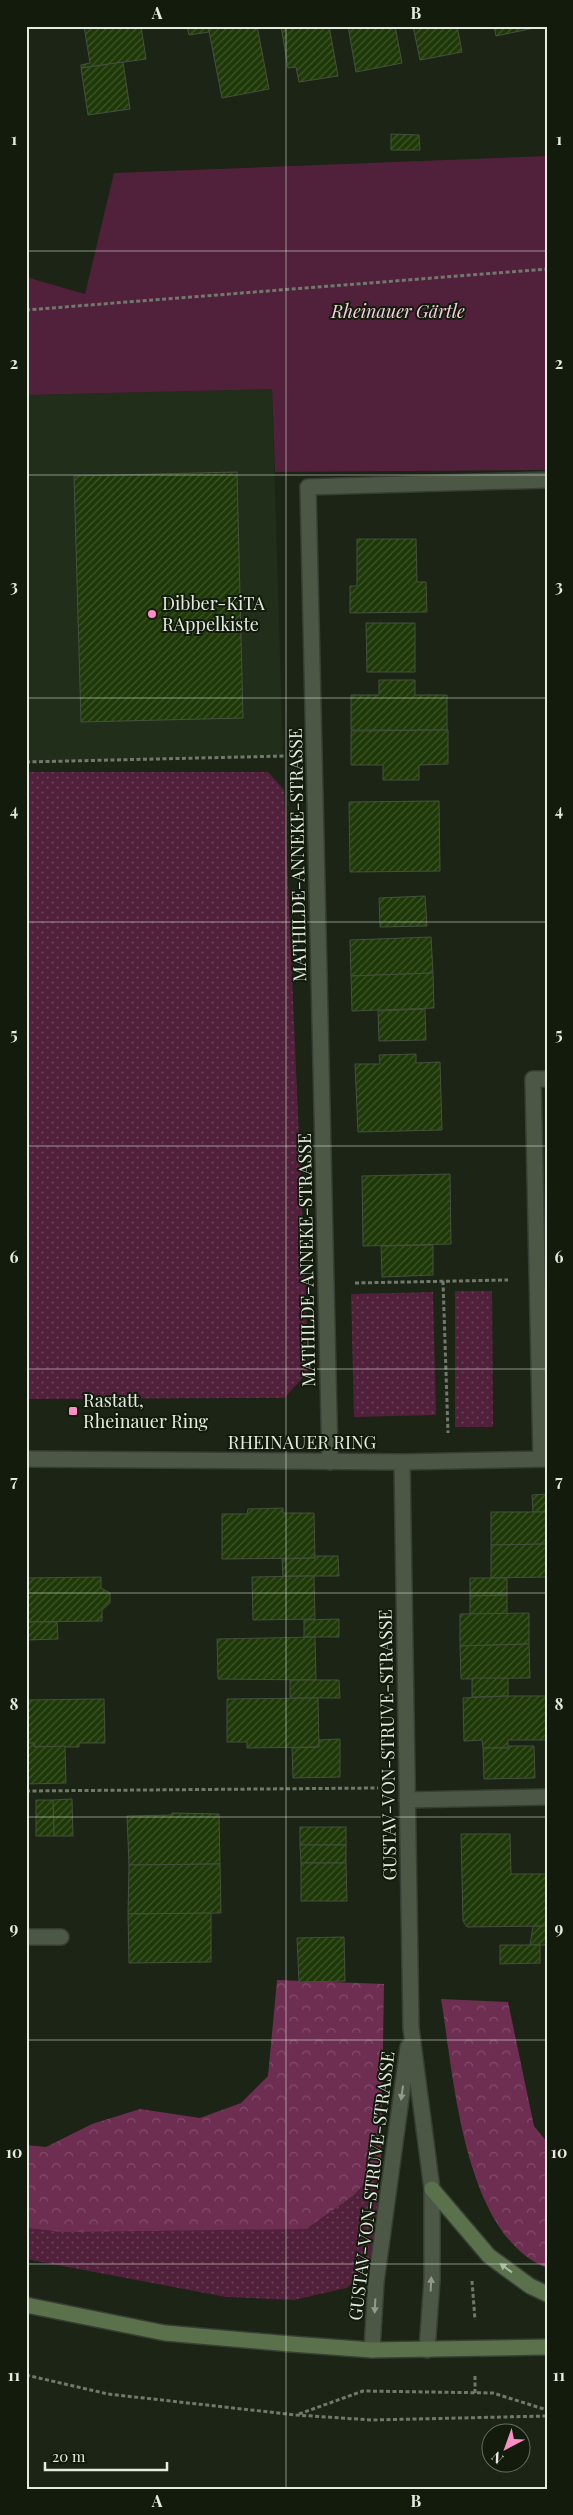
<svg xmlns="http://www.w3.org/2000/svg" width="573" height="2515" viewBox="0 0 573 2515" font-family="'Playfair Display',serif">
<defs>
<pattern id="grass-dots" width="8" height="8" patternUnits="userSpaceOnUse" patternTransform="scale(1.25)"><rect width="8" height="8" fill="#51203b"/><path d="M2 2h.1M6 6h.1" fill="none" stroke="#6a4157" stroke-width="1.8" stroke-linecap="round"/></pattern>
<pattern id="forest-crowns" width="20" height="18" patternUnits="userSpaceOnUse" patternTransform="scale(1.25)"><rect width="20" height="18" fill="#6e2e51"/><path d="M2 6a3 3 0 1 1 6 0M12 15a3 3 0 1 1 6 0" fill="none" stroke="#834c6a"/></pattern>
<pattern id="building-hatch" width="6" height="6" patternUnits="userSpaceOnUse" patternTransform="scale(1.25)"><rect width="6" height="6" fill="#1e3907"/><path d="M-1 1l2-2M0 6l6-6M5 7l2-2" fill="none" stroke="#3f562b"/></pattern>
</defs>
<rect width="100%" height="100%" fill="#1b2415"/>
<polygon fill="#212e19" points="272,389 283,755 26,762 26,395"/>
<g fill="url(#grass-dots)">
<polygon points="26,772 268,772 284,790 309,1371 284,1398 26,1399"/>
<polygon points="455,1291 492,1291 493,1427 455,1427"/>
<polygon points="433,1292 436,1415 354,1417 351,1294"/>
<polygon points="381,2165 375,2243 368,2265 359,2279 346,2288 294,2300 226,2297 26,2259 26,2228 61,2232 354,2195"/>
</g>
<g fill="url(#forest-crowns)">
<polygon points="277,1980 384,1984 381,2165 354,2195 306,2229 61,2232 26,2228 26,2145 46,2147 92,2124 140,2109 200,2118 241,2103 268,2076"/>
<path d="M441,1999L508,2002L534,2126L547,2142V2268C463,2235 454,2076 441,1999Z"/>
</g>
<polygon fill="#51203b" points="547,156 547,470 275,472 272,389 26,395 26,277 85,294 114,173"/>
<g fill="url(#building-hatch)" stroke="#45503f">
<polygon points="84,26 141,26 146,59 81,68 81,65 90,63"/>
<polygon points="187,26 208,26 209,32 189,35"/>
<polygon points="208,26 257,26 269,89 222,98"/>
<polygon points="281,26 329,26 338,76 299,82 296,67 288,68"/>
<polygon points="348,26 395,26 402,63 356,72"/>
<polygon points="413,26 457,26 462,52 420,60"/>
<polygon points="494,26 544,26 496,36"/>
<polygon points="123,62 130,109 88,115 81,68"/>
<polygon points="391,134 419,135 420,150 391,150"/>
<polygon points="237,472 243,718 81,722 74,476"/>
<polygon points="357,539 416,539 417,582 426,582 427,612 350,613 350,586 357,586"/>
<polygon points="366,623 415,623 415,672 367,672"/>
<polygon points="379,680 415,680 415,695 447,695 447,730 351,730 351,695 379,695"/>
<polygon points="448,730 448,764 419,765 419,780 383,780 383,765 351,765 351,731"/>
<polygon points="439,801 440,871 350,872 349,802"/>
<polygon points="425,896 427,926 380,927 379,898"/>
<polygon points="431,937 433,973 351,976 350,940"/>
<polygon points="433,973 434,1008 352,1011 351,976"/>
<polygon points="425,1009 426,1040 379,1041 378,1011"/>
<polygon points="416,1054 416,1063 440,1062 442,1130 358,1132 355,1064 380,1064 379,1055"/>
<polygon points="450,1174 451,1244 363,1246 362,1176"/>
<polygon points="433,1245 433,1275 382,1277 381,1246"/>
<polygon points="547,1494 547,1512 533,1512 532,1495"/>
<polygon points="283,1508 283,1513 314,1513 315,1558 222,1559 222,1514 247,1514 248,1509"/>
<polygon points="491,1512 547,1512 547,1544 491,1545"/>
<polygon points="547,1544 547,1577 491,1578 491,1545"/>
<polygon points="314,1556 338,1556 339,1576 283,1576 282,1559 315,1558"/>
<polygon points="314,1576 315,1619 253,1620 252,1577"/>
<polygon points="101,1577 101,1588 110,1593 110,1603 102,1610 102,1621 26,1622 26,1578"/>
<polygon points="470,1578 507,1578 507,1595 470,1596"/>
<polygon points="507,1595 507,1614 470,1614 470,1596"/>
<polygon points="529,1613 529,1644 460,1646 460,1614"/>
<polygon points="339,1619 339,1637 304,1637 304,1620"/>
<polygon points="26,1622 57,1622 58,1639 26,1640"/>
<polygon points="315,1637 316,1680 218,1679 217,1639"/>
<polygon points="529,1644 530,1678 461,1679 460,1646"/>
<polygon points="472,1678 508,1678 508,1696 472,1697"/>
<polygon points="290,1680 339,1680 340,1698 290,1698"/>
<polygon points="508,1696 547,1696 547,1740 508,1740 508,1748 483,1748 482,1740 464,1741 463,1698"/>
<polygon points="318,1698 319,1747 247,1748 247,1742 227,1742 227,1699"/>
<polygon points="104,1699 105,1743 79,1743 79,1747 34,1747 34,1743 26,1743 26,1700"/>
<polygon points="340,1739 340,1777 293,1778 292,1748 319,1747 319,1740"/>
<polygon points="26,1743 34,1743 34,1747 65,1746 66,1783 26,1784"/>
<polygon points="508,1746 534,1746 535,1778 484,1779 483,1748 508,1748"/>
<polygon points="72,1799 73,1836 54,1836 53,1800"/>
<polygon points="36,1800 53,1800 54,1836 36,1836"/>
<polygon points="172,1813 219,1814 220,1864 129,1865 127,1816 172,1815"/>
<rect x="300" y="1827" width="46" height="18"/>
<polygon points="461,1834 510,1834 511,1874 547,1874 547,1926 467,1927 463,1921"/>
<polygon points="300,1845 346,1845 346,1863 301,1863"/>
<polygon points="301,1863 346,1863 347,1901 301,1901"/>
<polygon points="220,1864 221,1913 128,1914 129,1865"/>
<polygon points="211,1913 211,1962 129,1963 128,1914"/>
<polygon points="533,1926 547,1926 547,1945 530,1945"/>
<polygon points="344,1937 345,1981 299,1982 297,1938"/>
<polygon points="500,1945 540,1945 540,1963 500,1964"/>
</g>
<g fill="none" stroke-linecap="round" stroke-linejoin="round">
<g stroke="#373e33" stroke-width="18">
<g id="street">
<polyline points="26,1459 402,1462 547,1459"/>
<polyline points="541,1459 533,1079 547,1079"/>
<polyline points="330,1462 308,487 547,480"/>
<polyline points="402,1462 411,2028 432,2189 432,2280 427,2350"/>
<polyline points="407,1800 547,1797"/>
<polyline points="26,1937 61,1937"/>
<polyline points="372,2350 376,2282 408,2047"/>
</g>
</g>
<g stroke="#373e33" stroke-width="18">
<g id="secondary">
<polyline points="432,2189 489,2256 530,2286 547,2294"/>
<polyline points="26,2305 165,2333 291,2344 372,2350 547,2347"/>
</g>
</g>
<g stroke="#71796c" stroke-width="3" stroke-dasharray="4 2.5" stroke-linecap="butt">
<polyline points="26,310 547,269"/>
<polyline points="26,762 285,756"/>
<polyline points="443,1281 448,1433"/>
<polyline points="355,1283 508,1280"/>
<polyline points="26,1791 378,1788"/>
<polyline points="472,2281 475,2320"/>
<polyline points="26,2375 108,2394 296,2415 372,2420 547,2416"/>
<polyline points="475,2393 475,2376"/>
<polyline points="299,2414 363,2391 493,2393 547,2410"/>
</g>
<use href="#street" stroke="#4c5746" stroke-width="15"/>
<use href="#secondary" stroke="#5a714b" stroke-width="15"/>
</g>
<defs><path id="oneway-solid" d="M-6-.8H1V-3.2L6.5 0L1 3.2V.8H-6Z" transform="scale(1.25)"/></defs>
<g fill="#919a8c">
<use href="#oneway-solid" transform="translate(402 2093) rotate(98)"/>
<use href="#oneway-solid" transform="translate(431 2284) rotate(-87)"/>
<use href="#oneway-solid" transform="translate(375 2306) rotate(93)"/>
</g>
<use fill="#adbaa5" href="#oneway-solid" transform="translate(506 2268) rotate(-144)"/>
<path fill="none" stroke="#e5ebe1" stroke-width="1" stroke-opacity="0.55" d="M286,26V2489M26,251H547M26,475H547M26,698H547M26,922H547M26,1146H547M26,1369H547M26,1593H547M26,1817H547M26,2040H547M26,2264H547"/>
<g fill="#fa8fc7" stroke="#121b0c" stroke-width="2">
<circle cx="152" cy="614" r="5"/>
<rect x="68" y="1406" width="10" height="10" rx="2.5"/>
</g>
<g text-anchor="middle" stroke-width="4" stroke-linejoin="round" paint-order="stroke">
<g font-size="18" font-style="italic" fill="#f6cde0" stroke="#121b0c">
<text x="398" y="318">Rheinauer Gärtle</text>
</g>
<g font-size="18" fill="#e5ebe1" stroke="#121b0c" text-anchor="start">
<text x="162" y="610">Dibber-KiTA<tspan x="162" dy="21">RAppelkiste</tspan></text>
<text x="83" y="1407">Rastatt,<tspan x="83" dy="21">Rheinauer Ring</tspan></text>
</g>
<g font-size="18" fill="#e5ebe1" stroke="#121b0c">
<text transform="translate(298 855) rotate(-91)" y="6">MATHILDE-ANNEKE-STRASSE</text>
<text transform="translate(307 1260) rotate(-91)" y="6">MATHILDE-ANNEKE-STRASSE</text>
<text x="302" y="1449">RHEINAUER RING</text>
<text transform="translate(388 1745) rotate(-91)" y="6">GUSTAV-VON-STRUVE-STRASSE</text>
<text transform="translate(372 2186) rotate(-83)" y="6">GUSTAV-VON-STRUVE-STRASSE</text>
</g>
</g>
<rect width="573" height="2515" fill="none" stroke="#121b0c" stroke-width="55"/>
<g transform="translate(506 2448) rotate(221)"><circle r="24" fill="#121b0c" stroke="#666e61"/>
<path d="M0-4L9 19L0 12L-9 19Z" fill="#fa8fc7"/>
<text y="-8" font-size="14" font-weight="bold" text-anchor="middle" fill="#e5ebe1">N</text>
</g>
<path d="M45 2462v8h122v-8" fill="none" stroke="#e5ebe1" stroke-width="2.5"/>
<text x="52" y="2462" font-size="15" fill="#e5ebe1" stroke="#121b0c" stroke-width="4" paint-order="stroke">20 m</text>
<rect x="28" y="28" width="518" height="2460" fill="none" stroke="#e5ebe1" stroke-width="2"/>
<g font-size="16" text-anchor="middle" font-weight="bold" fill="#e5ebe1">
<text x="157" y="19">A</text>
<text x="416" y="19">B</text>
<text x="14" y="145">1</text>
<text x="559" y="145">1</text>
<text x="14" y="369">2</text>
<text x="559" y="369">2</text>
<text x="14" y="592">3</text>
<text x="559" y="592">3</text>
<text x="14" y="816">4</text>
<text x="559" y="816">4</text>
<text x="14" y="1040">5</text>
<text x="559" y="1040">5</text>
<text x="14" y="1263">6</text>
<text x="559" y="1263">6</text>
<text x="14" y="1487">7</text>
<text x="559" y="1487">7</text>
<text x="14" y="1710">8</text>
<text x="559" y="1710">8</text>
<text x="14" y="1934">9</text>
<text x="559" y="1934">9</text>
<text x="14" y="2158">10</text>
<text x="559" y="2158">10</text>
<text x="14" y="2381">11</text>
<text x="559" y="2381">11</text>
<text x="157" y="2507">A</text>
<text x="416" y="2507">B</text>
</g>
</svg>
